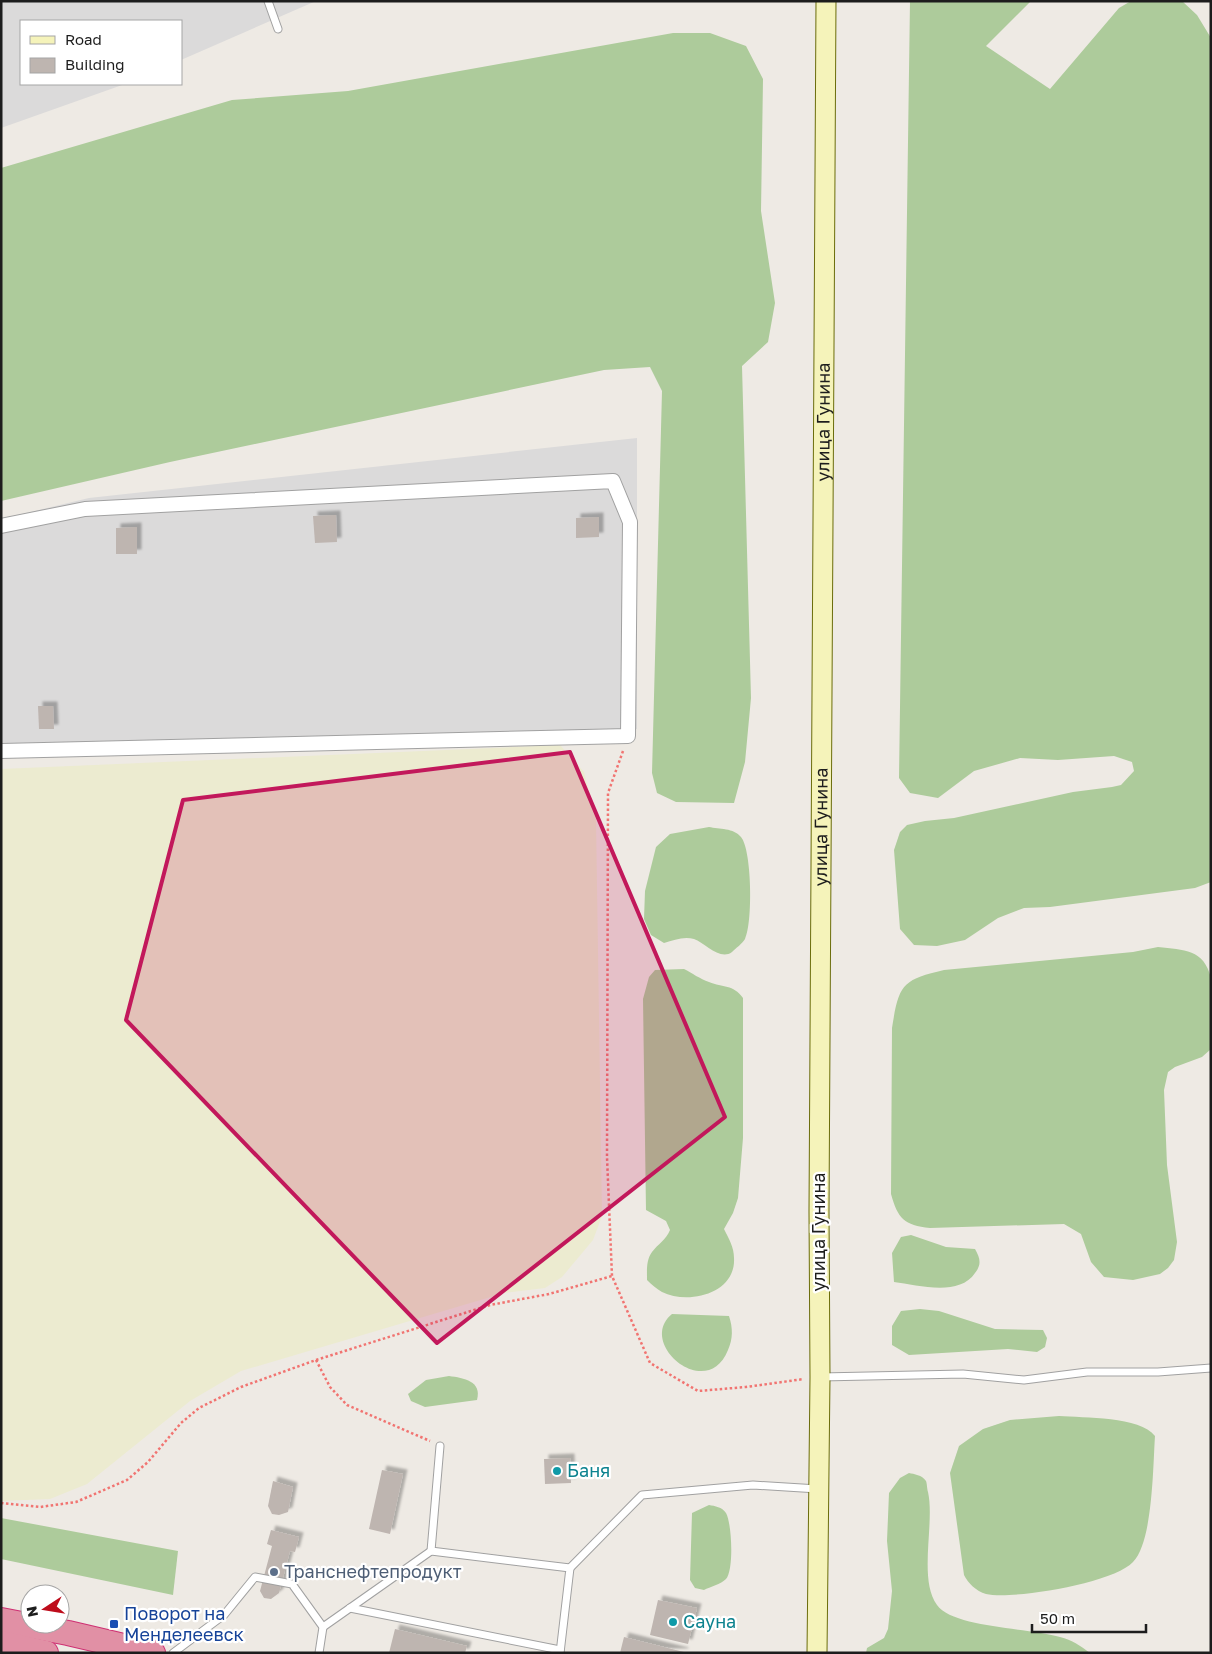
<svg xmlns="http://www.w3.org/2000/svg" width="1212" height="1654" viewBox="0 0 1212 1654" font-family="'Golos Text',sans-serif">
<defs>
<filter id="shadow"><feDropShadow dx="4.5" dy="-4.5" stdDeviation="1" flood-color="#0004"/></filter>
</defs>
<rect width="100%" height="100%" fill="#eeeae4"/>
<g fill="#dbdada">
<polygon points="1,1 316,1 181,60 181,21 21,21 21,84 125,84 1,128"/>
<polygon points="637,438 637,729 1,747 1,519 89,498"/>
</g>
<polygon fill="#ecebd0" points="560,745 584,772 596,819 602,1216 593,1240 562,1277 545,1288 504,1293 241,1371 190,1401 87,1484 50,1499 1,1501 1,769"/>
<g fill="#adcb9b">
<polygon points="910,1 1031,1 986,46 1050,89 1119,8 1131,1 1182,1 1197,15 1211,38 1211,882 1195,888 1050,907 1024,908 998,918 965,940 937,946 914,945 900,929 894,850 900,832 907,825 925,821 954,818 1073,792 1112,787 1121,785 1134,771 1132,762 1114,756 1058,760 1020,758 974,771 938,798 910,793 899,778"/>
<polygon points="673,33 710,33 746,46 763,79 761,211 775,303 768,342 742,366 751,698 745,762 734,803 676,802 657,793 652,773 662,391 650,367 604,370 170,462 1,501 1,168 232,100 348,91"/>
<path d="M709,827C719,829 734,828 741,837C752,850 753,923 745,939C743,943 735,949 732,952C720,961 705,943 694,939C684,936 674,940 664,943L651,935L644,919L645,891L656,847L670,834Z"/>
<path d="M1158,947C1184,950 1204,949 1211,978V1049L1202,1057L1175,1067L1168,1072L1164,1090L1167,1165L1177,1242L1174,1260L1168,1268L1160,1274L1133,1280L1104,1277L1091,1262L1081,1234L1064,1224L930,1228C904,1225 898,1219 891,1194L892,1028C899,984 902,980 944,970L1133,952Z"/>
<path d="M684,969C692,973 700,979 709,982C723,988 733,984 743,998V1138L738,1198L733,1213L724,1229C729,1239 734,1247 734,1258C736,1294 688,1305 662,1292C657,1289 651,1284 647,1280C647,1271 646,1260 652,1252C658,1244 666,1240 670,1230L666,1221L646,1210L643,999L649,977L655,970Z"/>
<path d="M911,1235L946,1247L975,1249C980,1258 982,1264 975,1273C959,1297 918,1285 894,1282L892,1253L901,1237Z"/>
<polygon points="920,1309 939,1311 995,1329 1043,1330 1047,1338 1045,1347 1037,1352 1008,1349 909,1355 892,1345 892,1326 901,1311"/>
<path d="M672,1314L729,1316C733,1328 733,1339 728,1350C707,1403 636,1343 672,1314Z"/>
<path d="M449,1376C464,1378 482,1381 477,1400L425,1407L411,1401L408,1394L426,1380Z"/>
<path d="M1059,1416C1084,1418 1140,1416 1155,1436C1153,1465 1153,1542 1133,1562C1114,1583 1013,1600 986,1594C976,1591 968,1583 964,1575L950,1473L959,1446L983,1429L1010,1420Z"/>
<path d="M909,1473C914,1474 922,1475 926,1481C927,1483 927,1489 928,1492C935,1523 918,1579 937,1605C953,1628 1032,1628 1060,1637C1072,1640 1081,1646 1090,1653H866L867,1648L884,1638L888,1629L892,1591L887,1541L889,1493L900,1478Z"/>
<path d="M709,1505C715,1506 722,1507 726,1513C732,1524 734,1570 726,1579C721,1584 710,1587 704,1590L695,1588L690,1580L692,1513Z"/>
<polygon points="1,1518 178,1551 173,1595 1,1559"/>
</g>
<g fill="#beb5b0" filter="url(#shadow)">
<polygon points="336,515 337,542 315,543 313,516"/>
<polygon points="599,517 599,537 576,538 576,518"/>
<polygon points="137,527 137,554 116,554 116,528"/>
<polygon points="38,706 53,706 54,729 39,729"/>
<polygon points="570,1458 571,1483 545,1484 544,1459"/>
<polygon points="382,1470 403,1474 390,1534 369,1529"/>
<polygon points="273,1481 293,1487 288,1512 279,1515 272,1514 268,1506"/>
<polygon points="271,1530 299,1537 295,1552 290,1551 279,1593 271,1599 264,1598 260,1591 272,1546 267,1544"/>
<polygon points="658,1600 697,1608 688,1644 650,1635"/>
<polygon points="395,1629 467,1646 465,1653 389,1653"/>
<polygon points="624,1637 684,1652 684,1653 620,1653"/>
</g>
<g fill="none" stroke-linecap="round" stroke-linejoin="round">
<g stroke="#a1a1a1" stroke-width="9">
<g id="lane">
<polyline points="268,1 278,29"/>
<polyline points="821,1377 963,1374 1024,1380 1087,1372 1158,1372 1211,1368"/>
<polyline points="431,1551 440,1446"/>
<polyline points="570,1568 642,1495 753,1485 818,1489"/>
<polyline points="350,1608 560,1650"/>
<polyline points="323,1627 431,1551 570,1568 560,1653"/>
<polyline points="173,1653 224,1615 255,1577 292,1584 323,1627 319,1653"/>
</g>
</g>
<g stroke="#a1a1a1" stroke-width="16">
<polyline id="street" points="1,526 85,509 613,481 630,522 628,736 1,751"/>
</g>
<g stroke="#6b6d0b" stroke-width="21">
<g id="secondary">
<path id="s1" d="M817,1653L820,1377L819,1212L826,1"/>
</g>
</g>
<g stroke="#ce2f72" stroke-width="26">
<g id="highway">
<polyline points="1,1620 68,1633 153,1653"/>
<polyline points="1,1643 46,1653"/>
</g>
</g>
<g stroke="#f17471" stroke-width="2.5" stroke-dasharray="2.5 2.5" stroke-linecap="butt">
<polyline points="623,751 608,793 607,1157 612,1276 650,1363 698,1391 746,1387 804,1379"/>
<polyline points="316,1360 330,1387 347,1405 430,1441"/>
<polyline points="1,1503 40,1507 76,1502 127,1480 148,1462 181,1423 199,1408 241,1387 316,1360 490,1305 549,1294 612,1276"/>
</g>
<use href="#lane" stroke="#fff" stroke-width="7"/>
<use href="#street" stroke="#fff" stroke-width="14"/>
<use href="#secondary" stroke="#f5f3ba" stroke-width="19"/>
<use href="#highway" stroke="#e190a5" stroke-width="24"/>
</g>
<path fill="#c2185b" fill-opacity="0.2" stroke="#c2185b" stroke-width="4" stroke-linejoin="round" d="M570,752L725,1117L437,1343L126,1020L183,800Z"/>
<g fill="#0f9aa8" stroke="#fff" stroke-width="2">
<circle cx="557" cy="1471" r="5"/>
<circle cx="673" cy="1622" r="5"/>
</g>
<circle fill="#5c6f8a" stroke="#fff" stroke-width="2" cx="274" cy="1572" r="5"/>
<rect fill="#1a4fb4" stroke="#fff" stroke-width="2" x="109" y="1619" width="10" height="10" rx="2.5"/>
<g text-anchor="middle" stroke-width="4.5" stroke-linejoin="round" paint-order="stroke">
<g font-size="18" fill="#1d1d1d" stroke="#fff">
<text dy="6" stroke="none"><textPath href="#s1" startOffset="1231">улица Гунина</textPath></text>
<text dy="6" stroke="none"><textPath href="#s1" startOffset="826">улица Гунина</textPath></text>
<text transform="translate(819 1232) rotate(-90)" y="6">улица Гунина</text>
</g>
<g font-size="18" fill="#0d838f" stroke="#fff" text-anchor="start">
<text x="567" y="1477">Баня</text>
<text x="683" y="1628">Сауна</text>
</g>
<g font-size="18" fill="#4e5e75" stroke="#fff" text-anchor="start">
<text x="284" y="1578">Транснефтепродукт</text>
</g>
<g font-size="18" fill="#164399" stroke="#fff" text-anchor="start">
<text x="124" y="1620">Поворот на<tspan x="124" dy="21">Менделеевск</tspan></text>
</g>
</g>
<rect width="1212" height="1654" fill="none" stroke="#1d1d1d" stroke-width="5"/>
<rect x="20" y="20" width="162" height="65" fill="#ffffff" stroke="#a5a5a5"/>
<rect x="30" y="36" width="25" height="8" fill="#f5f3ba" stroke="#a5a5a5"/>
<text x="65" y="45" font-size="15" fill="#1d1d1d">Road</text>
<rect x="30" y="58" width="25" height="15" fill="#beb5b0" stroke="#a5a5a5"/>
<text x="65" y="70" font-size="15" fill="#1d1d1d">Building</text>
<g transform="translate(45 1609) rotate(258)"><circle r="24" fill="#ffffff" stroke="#a5a5a5"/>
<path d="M0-4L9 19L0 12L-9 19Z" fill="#be0c1b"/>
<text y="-8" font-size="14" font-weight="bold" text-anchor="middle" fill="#1d1d1d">N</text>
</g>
<path d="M1032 1624v8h114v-8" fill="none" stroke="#1d1d1d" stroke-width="2.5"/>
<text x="1040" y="1624" font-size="15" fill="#1d1d1d" stroke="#ffffff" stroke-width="4" paint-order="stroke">50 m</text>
</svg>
